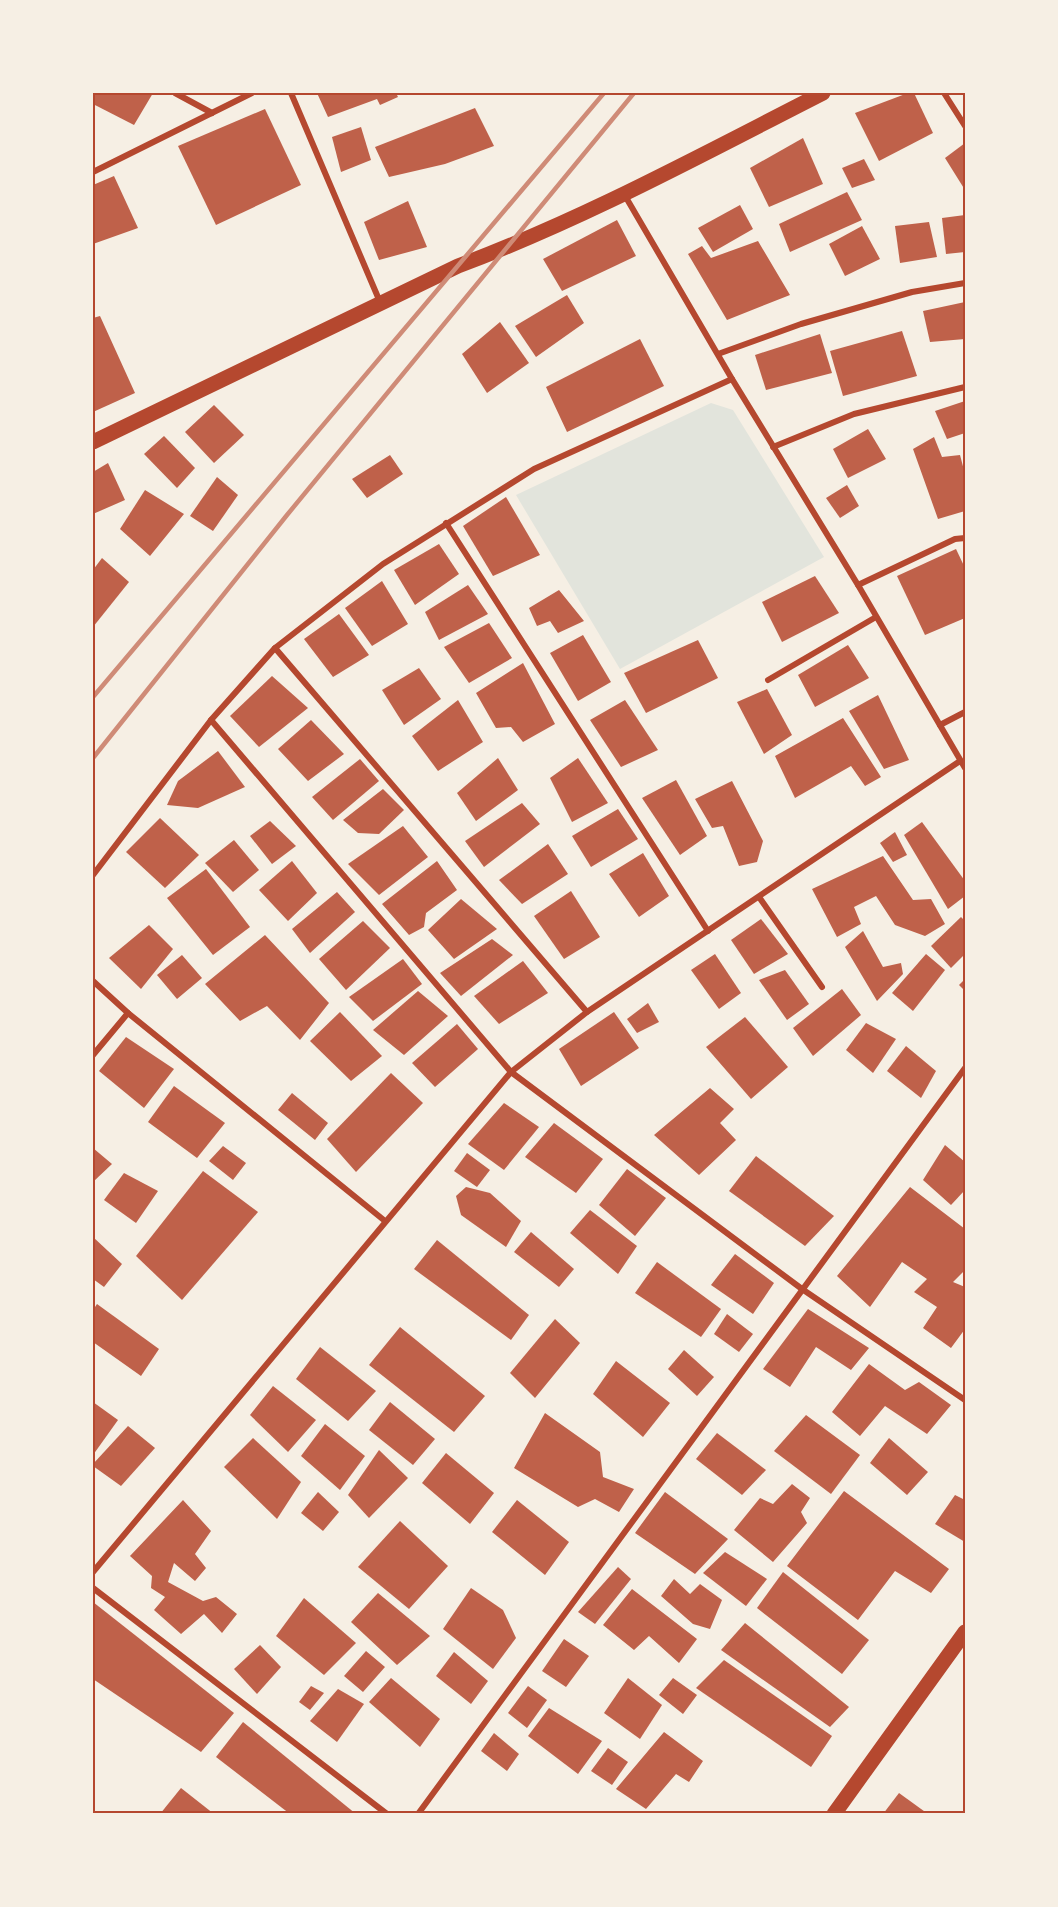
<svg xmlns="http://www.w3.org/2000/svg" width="1058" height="1907" viewBox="0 0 1058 1907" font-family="'DejaVu Sans',sans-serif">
<rect width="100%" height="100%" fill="#f6efe4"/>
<polygon fill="#e2e4dc" points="711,403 733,410 824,557 620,669 516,495"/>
<g fill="#bf614a">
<polygon points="93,93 153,93 134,125 93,104"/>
<polygon points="317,93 396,93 398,97 380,105 377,99 328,117"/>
<polygon points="908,93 914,93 933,133 879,161 855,113"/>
<polygon points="475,108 494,146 445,164 389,177 375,147"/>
<polygon points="265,109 301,185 216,225 178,146"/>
<polygon points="361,127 371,160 341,172 332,137"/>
<polygon points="803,138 823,184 769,207 750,168"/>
<polygon points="965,143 965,190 945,158"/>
<polygon points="864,159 875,180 852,188 842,168"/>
<polygon points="114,176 138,228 93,244 93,185"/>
<polygon points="847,192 862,220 790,252 779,224"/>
<polygon points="408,201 427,247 379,260 364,222"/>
<polygon points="740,205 753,229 713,252 698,228"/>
<polygon points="965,215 965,252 946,254 942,218"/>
<polygon points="617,220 636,256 562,291 543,259"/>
<polygon points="929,222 937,257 900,263 895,226"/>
<polygon points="862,226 880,259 845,276 829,244"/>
<polygon points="758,241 790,295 727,320 688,254 702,246 711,258"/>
<polygon points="567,295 584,323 536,357 515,326"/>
<polygon points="965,302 965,339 930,342 923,311"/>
<polygon points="100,316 135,393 93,412 93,318"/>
<polygon points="500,322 529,363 487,393 462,354"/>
<polygon points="902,331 917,376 843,396 830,351"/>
<polygon points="820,334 832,373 766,390 755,355"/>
<polygon points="640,339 664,386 567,432 546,387"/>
<polygon points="965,401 965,433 947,439 935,411"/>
<polygon points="214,405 244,435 214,463 185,432"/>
<polygon points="868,429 886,459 848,478 833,449"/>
<polygon points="164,436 195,468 177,488 144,454"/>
<polygon points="934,437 942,457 960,455 965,474 965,511 938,519 913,449"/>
<polygon points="390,455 403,474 367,498 352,479"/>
<polygon points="108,463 125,500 93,514 93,472"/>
<polygon points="217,477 238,495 213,531 190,516"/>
<polygon points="847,485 859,506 840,518 826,498"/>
<polygon points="145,490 184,514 150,556 120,529"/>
<polygon points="506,497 540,555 493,576 463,526"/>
<polygon points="439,544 459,574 415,605 394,570"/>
<polygon points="956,549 965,568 965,618 925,635 897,576"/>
<polygon points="102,558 129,582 93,627 93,570"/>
<polygon points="815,576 839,613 782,642 762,602"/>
<polygon points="382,581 408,624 372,646 345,608"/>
<polygon points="468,585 488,614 439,640 425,612"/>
<polygon points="559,590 584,621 558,633 550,621 537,626 529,608"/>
<polygon points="339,614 369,655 333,677 304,639"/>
<polygon points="489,623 512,658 469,683 444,647"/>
<polygon points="583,635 611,682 578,701 550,653"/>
<polygon points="698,640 718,678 646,713 624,673"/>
<polygon points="848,645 869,678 815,707 798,675"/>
<polygon points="523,663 555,724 523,742 511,727 496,728 476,693"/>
<polygon points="419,668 441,699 404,725 382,690"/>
<polygon points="272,676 308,708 259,747 230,716"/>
<polygon points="767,689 792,735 764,754 737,702"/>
<polygon points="878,695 909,760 884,769 849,711"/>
<polygon points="458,700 483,742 438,771 412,736"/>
<polygon points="625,700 658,750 621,767 590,720"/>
<polygon points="843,718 881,777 865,786 851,766 795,798 775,756"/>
<polygon points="311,720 344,754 308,781 278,749"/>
<polygon points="218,751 245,787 198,808 167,805 178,781"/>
<polygon points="498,758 518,790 476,821 457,793"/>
<polygon points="578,758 608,803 572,822 550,778"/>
<polygon points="360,759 379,781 333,820 312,797"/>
<polygon points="676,780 707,836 680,855 642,798"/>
<polygon points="732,781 763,841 757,862 739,866 723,826 712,828 695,799"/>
<polygon points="383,789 404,810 379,834 358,833 343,820"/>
<polygon points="522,803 540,824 484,867 465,841"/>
<polygon points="618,809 638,839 591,867 572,836"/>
<polygon points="160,818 199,855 165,888 126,852"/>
<polygon points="270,821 296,846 272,864 250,836"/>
<polygon points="922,822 965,881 965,896 948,909 904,835"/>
<polygon points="403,826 428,857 379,895 348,864"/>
<polygon points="895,832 907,855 893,862 880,843"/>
<polygon points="234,840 259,870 233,892 205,863"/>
<polygon points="548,844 568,874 522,904 499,880"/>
<polygon points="643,853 669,896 639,917 609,874"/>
<polygon points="883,856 913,900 931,899 945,924 925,936 895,925 876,896 854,907 861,924 837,937 812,889"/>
<polygon points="292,861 317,893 288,921 259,890"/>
<polygon points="437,861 457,890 426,913 424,927 409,935 382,904"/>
<polygon points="206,869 250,927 213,955 167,898"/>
<polygon points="571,891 600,937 564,959 534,916"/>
<polygon points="337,892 355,912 310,953 292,929"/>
<polygon points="461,899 497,929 454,959 428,930"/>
<polygon points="961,917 965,921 965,954 951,968 931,946"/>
<polygon points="761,919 788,954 754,974 731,940"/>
<polygon points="363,921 390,948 346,990 319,959"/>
<polygon points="149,925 173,949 141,989 109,958"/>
<polygon points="863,931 883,967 901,963 903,974 877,1001 845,947"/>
<polygon points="265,935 329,1003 300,1040 267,1006 240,1021 205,984"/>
<polygon points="492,939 513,955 461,996 440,973"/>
<polygon points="715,954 741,993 719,1009 691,970"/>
<polygon points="926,954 945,970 913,1011 892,993"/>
<polygon points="182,955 202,978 177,999 157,975"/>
<polygon points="403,959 422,984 373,1021 349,997"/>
<polygon points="523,961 548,993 499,1024 474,996"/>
<polygon points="785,970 809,1004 787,1020 759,980"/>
<polygon points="965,979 965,991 959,985"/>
<polygon points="842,989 861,1015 813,1056 793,1028"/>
<polygon points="418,991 448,1016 404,1055 373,1030"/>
<polygon points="648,1003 659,1022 637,1033 627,1019"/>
<polygon points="340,1012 382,1056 351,1081 310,1041"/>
<polygon points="614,1012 639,1048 581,1086 559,1049"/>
<polygon points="745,1017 788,1067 751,1099 706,1047"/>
<polygon points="866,1023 896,1039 873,1073 846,1050"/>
<polygon points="457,1024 478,1049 435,1087 412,1063"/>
<polygon points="126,1037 174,1069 144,1108 99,1071"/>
<polygon points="906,1046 936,1071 921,1098 887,1071"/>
<polygon points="391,1073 423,1103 356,1172 327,1139"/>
<polygon points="174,1086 225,1123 197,1158 148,1122"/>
<polygon points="710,1088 734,1109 720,1123 736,1140 699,1175 654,1135"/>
<polygon points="292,1093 328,1123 315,1140 278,1110"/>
<polygon points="504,1103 539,1127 504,1170 468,1144"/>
<polygon points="554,1123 603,1159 576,1193 525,1157"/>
<polygon points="945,1145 965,1162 965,1190 951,1205 923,1180"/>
<polygon points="223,1146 246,1163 233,1180 209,1161"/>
<polygon points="93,1148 112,1164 93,1182"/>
<polygon points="467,1153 490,1170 477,1187 454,1171"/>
<polygon points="756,1156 834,1216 805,1246 729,1191"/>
<polygon points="627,1169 666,1198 635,1236 599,1205"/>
<polygon points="203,1171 258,1212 182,1300 136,1256"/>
<polygon points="124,1173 158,1191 136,1223 104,1200"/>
<polygon points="466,1187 490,1193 521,1221 506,1247 461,1215 456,1196"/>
<polygon points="910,1187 965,1229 965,1270 953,1282 965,1287 965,1329 951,1348 923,1328 937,1307 914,1292 927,1279 902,1262 870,1307 837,1276"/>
<polygon points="590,1210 637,1246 618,1274 570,1233"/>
<polygon points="531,1232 574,1269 559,1287 514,1252"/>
<polygon points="93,1237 122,1264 104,1287 93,1279"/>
<polygon points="437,1240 529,1315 511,1340 414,1269"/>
<polygon points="735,1254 774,1283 753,1314 711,1285"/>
<polygon points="657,1262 721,1309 701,1337 635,1293"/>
<polygon points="97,1304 159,1349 141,1376 93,1342 93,1310"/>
<polygon points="808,1309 869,1348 851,1370 816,1347 790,1387 763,1369"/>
<polygon points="727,1314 753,1334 739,1352 714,1334"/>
<polygon points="555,1319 580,1343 535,1398 510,1373"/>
<polygon points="400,1327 485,1396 454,1432 369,1365"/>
<polygon points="320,1347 376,1391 348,1421 296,1379"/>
<polygon points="684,1350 714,1377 697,1396 668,1369"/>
<polygon points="616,1361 670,1403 643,1437 593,1394"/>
<polygon points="869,1364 905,1390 919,1382 951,1405 927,1434 885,1406 860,1436 832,1412"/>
<polygon points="273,1386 316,1420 288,1452 250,1415"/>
<polygon points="93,1402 118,1420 93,1455"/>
<polygon points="390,1402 435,1439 413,1465 369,1430"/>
<polygon points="545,1413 600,1452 603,1477 634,1489 619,1512 595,1499 578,1507 514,1468"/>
<polygon points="806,1415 860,1455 831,1494 774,1451"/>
<polygon points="325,1424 365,1456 340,1490 301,1456"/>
<polygon points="128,1426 155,1448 121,1486 93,1466 93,1464"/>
<polygon points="717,1433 766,1470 742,1495 696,1459"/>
<polygon points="253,1438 301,1482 277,1519 224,1467"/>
<polygon points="889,1438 928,1472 907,1495 870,1463"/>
<polygon points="379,1450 408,1478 369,1518 348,1495"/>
<polygon points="446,1453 494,1493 470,1524 422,1483"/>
<polygon points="792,1484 810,1498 801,1512 807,1523 773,1562 734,1530 760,1498 773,1504"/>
<polygon points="844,1491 949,1569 931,1593 895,1571 858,1620 787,1566"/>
<polygon points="318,1492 339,1512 323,1531 301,1513"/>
<polygon points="665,1492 728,1539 695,1574 635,1533"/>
<polygon points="955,1495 965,1500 965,1542 935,1524"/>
<polygon points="183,1500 211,1531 195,1554 206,1568 195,1581 174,1563 168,1582 203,1601 216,1597 237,1614 222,1633 204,1614 181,1634 154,1610 165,1597 151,1588 152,1576 130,1556"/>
<polygon points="517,1500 569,1542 545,1575 492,1532"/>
<polygon points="400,1521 448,1566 409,1609 358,1567"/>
<polygon points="725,1552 767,1579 746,1606 703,1573"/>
<polygon points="618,1567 631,1579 595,1624 578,1612"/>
<polygon points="783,1572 869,1640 842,1674 757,1608"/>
<polygon points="674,1579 690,1594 700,1584 722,1600 710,1629 693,1624 661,1596"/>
<polygon points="471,1588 503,1610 516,1638 493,1669 443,1629"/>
<polygon points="632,1589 697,1639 679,1663 649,1636 634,1650 603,1625"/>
<polygon points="378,1593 430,1636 397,1665 351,1622"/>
<polygon points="304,1598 356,1643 324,1675 276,1636"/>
<polygon points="93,1602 234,1713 201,1752 93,1679"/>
<polygon points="745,1623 849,1707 830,1727 721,1650"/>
<polygon points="564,1639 589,1656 566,1687 542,1671"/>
<polygon points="260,1645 281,1667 257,1694 234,1669"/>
<polygon points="366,1651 385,1667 363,1692 344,1676"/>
<polygon points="454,1652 488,1681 471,1704 436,1676"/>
<polygon points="724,1660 832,1736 811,1767 696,1688"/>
<polygon points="391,1678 440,1719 420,1747 369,1702"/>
<polygon points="628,1678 662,1705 640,1739 604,1713"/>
<polygon points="673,1678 697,1695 683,1714 659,1695"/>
<polygon points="311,1686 324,1693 310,1710 299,1702"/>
<polygon points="528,1686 547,1700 527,1728 508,1713"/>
<polygon points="338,1689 364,1704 337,1742 310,1721"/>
<polygon points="549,1708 602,1741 578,1774 528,1736"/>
<polygon points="243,1722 356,1814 290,1814 216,1757"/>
<polygon points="664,1732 703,1761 689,1782 676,1774 646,1809 616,1789"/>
<polygon points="494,1733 519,1754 507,1771 481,1751"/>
<polygon points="608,1748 628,1762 612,1785 591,1771"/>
<polygon points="181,1788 214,1814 160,1814"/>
<polygon points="899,1793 928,1814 883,1814"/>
</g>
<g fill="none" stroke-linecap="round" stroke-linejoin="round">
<g stroke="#b5482f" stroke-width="6">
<polyline points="175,93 212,113"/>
<polyline points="291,93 380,302"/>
<polyline points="944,93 965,126"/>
<polyline points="93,172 252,93"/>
<polyline points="624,194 732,379 858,585 965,768"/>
<polyline points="718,354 801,324 912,292 965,283"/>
<polyline points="773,447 854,414 965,387"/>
<polyline points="446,523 708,931"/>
<polyline points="858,585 955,539 965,538"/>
<polyline points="275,648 587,1012"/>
<polyline points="768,680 876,617"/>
<polyline points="211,720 511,1072 802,1289 965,1400"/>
<polyline points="940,725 965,712"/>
<polyline points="93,875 211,720 275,648 383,564 534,469 732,379"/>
<polyline points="759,897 822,987"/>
<polyline points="93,981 128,1013 385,1221"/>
<polyline points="93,1055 128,1013"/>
<polyline points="93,1572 511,1072 587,1012 960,761"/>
<polyline points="93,1588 387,1814"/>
<polyline points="418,1814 965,1068"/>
</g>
<g stroke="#b5482f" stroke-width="15">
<path d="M93,442L458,266C584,219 703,154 823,93"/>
<polyline points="834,1814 965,1632"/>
</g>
<g stroke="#cf8b77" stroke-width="4.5">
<polyline points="93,697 604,93"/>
<polyline points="93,758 287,515 634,93"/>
</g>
</g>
<rect width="1058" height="1907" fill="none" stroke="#f6efe4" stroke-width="189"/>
<rect x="94" y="94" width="870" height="1718" fill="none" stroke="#b5482f" stroke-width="2"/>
</svg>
